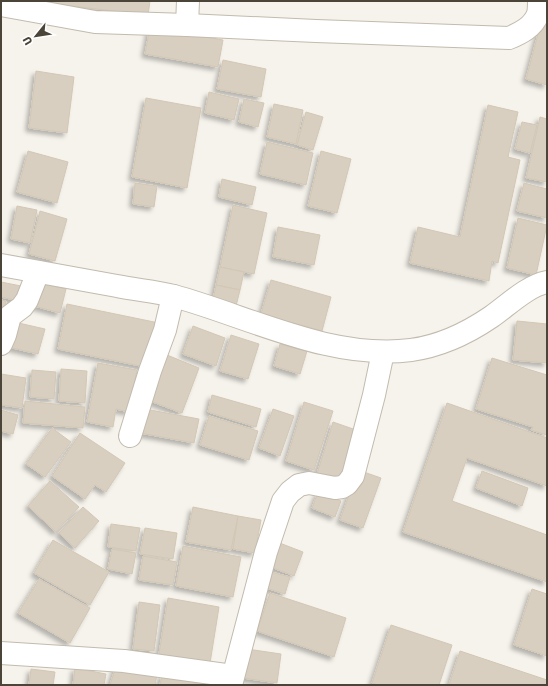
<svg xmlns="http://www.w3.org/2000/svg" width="548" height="686" viewBox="0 0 548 686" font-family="Jost,sans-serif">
<defs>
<filter id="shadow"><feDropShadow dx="-3.5" dy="3.5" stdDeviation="2" flood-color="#0004"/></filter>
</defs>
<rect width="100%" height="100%" fill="#f6f3ec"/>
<g fill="#d8cfc1" stroke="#d3c7b4" filter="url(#shadow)">
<polygon points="27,1 150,1 148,15"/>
<polygon points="542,19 547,21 547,85 526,79"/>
<polygon points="150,27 223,40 218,67 145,54"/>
<polygon points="223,60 266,69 261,97 217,89"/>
<polygon points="36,71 74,77 67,133 29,128"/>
<polygon points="209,92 239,99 234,120 205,113"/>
<polygon points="146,98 201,108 187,188 132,177"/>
<polygon points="244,99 264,103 258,127 239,122"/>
<polygon points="274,104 303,110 296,144 267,137"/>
<polygon points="488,105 518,112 508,157 520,160 498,263 492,261 489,281 410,263 418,227 460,237"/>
<polygon points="306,112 323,117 313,150 297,145"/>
<polygon points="540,117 547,119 547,182 526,178"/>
<polygon points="522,122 537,125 530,153 515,149"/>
<polygon points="267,142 313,153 306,185 260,174"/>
<polygon points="28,151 68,162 57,203 17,192"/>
<polygon points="321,151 351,159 337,213 308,206"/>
<polygon points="222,179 256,187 252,205 219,197"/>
<polygon points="135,183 157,186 154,207 133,204"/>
<polygon points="524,183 547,189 547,218 517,211"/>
<polygon points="233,205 267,213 254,274 220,267"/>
<polygon points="17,206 37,210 30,243 11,239"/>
<polygon points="40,211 67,219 55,261 29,254"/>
<polygon points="518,218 547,225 536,275 507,268"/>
<polygon points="278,227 320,235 314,265 273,257"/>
<polygon points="220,267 244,272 240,290 216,285"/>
<polygon points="271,280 331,297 322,331 261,314"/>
<polygon points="1,282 26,287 23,302 1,297"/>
<polygon points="40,283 66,289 60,313 34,306"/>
<polygon points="216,285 240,290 236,306 213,300"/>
<polygon points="1,300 6,301 1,326"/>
<polygon points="67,304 159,323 150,368 58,349"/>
<polygon points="517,321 547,324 547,363 513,360"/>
<polygon points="14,322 45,329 38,354 8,347"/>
<polygon points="193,326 225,338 216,366 183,354"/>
<polygon points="231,335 259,344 248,379 220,371"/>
<polygon points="280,344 307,351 300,374 274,366"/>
<polygon points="167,355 199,368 182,413 150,401"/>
<polygon points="492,358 547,375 547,435 531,430 533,427 476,409"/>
<polygon points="98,363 137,370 129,412 116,409 113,427 87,422"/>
<polygon points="61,369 87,371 85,403 59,401"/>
<polygon points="32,370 56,372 54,399 30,397"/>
<polygon points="1,374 26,378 22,408 1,405"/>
<polygon points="212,395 261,409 256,427 208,412"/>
<polygon points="25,401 85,407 83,428 23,423"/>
<polygon points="304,402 333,411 314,470 286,461"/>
<polygon points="447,403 547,438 547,486 467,458 452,501 547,535 547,582 403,532"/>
<polygon points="145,409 199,419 194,443 140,433"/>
<polygon points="273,409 294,416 280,456 259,448"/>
<polygon points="1,410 18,415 13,434 1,431"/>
<polygon points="209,416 258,431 249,460 200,445"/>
<polygon points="333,422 356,430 339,485 316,477"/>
<polygon points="52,428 71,442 45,477 26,464"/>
<polygon points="80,433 125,463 106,492 95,485 85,499 52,476"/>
<polygon points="358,470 381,478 363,528 340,520"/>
<polygon points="482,471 528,488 522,506 476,488"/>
<polygon points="50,481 79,507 56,532 28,506"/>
<polygon points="318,492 341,501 335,517 312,508"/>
<polygon points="83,507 99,521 75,548 59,533"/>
<polygon points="193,507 238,516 231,550 186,542"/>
<polygon points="238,516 261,520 255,553 233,549"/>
<polygon points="111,524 140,528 136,551 108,547"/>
<polygon points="145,528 177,533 173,559 140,554"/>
<polygon points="53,540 109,572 90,605 34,573"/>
<polygon points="277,542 303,552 294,576 268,566"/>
<polygon points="183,546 241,557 233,597 176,586"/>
<polygon points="112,549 136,553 132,574 108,569"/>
<polygon points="143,556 177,562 173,585 139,580"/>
<polygon points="271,572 290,577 285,594 266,588"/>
<polygon points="39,579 90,608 70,643 18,613"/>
<polygon points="532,589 547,594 547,656 514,645"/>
<polygon points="270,593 346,618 334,657 257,631"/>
<polygon points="168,598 219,607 210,663 159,654"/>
<polygon points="139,602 160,605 154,651 133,649"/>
<polygon points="391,625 452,645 439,685 378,685 372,683"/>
<polygon points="247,649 281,654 277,683 243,678"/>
<polygon points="460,651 547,680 547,685 449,685"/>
<polygon points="117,663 157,675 155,685 110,685"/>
<polygon points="75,668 106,674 104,685 73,685"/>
<polygon points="31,669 55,672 53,685 29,685"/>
<polygon points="162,674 211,685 160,685"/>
</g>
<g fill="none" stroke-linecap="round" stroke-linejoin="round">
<g stroke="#c2bbae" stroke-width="24">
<g id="minor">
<path d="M1,5L95,22L187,25L316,31L509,38C521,33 533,27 538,14C539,10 539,5 539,1"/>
<polyline points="187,25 188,1"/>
<path d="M1,265C40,272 78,279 117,286C136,290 155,291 174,296C250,317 330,360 411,350C441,346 466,334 491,317C507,306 527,286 547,282"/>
<polyline points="1,344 5,335 10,316 22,307 27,300 38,272"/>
<polyline points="130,436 150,371 165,330 173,296"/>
<polyline points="1,653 124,661 233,676"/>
<polyline points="231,685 266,552 283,501 290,492 299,485 309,483 335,488 342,487 347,484 353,476 374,395 383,352"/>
</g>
</g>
<use href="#minor" stroke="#fff" stroke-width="22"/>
</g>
<rect width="548" height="686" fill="none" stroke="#4b4439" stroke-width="4"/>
<g transform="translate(36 36) rotate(240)" stroke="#ffffff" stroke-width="3" paint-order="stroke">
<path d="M0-3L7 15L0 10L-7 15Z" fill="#4b4439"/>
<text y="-6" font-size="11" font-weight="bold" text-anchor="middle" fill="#4b4439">U</text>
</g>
</svg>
